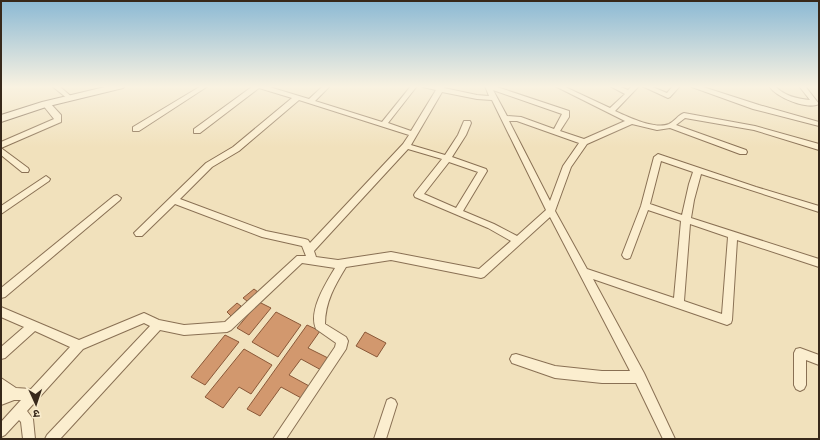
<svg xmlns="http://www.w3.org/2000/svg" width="820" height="440" viewBox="0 0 820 440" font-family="'Playfair Display','Noto Sans Devanagari',serif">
<rect width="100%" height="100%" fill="#f1e1bc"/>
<g fill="#d2986e" stroke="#8a5838">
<polygon points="254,289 258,292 247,301 243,298"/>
<polygon points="259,302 271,308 249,335 237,328"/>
<polygon points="237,303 241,306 231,316 227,312"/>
<polygon points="276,312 301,325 278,357 252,342"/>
<polygon points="307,325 320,331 308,348 330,359 323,371 301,359 289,375 311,387 303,399 281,387 260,416 247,409"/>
<polygon points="365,332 386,343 377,357 356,346"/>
<polygon points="225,335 239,342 205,385 191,377"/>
<polygon points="244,349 272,365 251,394 239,387 223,408 205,397"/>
</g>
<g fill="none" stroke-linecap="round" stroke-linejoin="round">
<g stroke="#897054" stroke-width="2">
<g id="street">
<polygon points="52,86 59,86 73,98 70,100 68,99"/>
<polygon points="201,86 208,86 139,131 133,131 133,127"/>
<path d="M253,86H266L309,99L323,86H330L315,101L382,122L411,86H417L388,123L411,131L436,90L423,87L422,86H445L444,88L477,95L489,96L485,86H494L569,111V117L560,131L584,139L625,121L555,86H563L610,108L625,94L610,86H618L628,90L632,86H639L615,111C628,117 655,130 669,124C675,121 678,115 684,113L755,126L819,144V150L754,130L685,118L676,125L746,150L747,152L746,154H740L670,128L657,130L632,124L587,144L571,167L555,211L587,269L674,298L681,221L648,210L630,258L627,259L624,258L622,255L641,206L654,157L658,154L756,187L819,206V212L701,174L694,200L691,218L819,259V267L737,240L732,320L731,323L727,325L593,279L644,373L675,439H663L636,383H602L555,378L512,363L510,359L512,355L516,354L555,366L602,371H630L550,217L484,277L481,278L391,260L346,267C335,285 325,302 325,324L346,337L348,341L346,349L286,439H273L335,347L336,343L316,329C308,311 326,283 335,268L302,263L231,330L227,332L184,335L160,330L60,439H45L47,435L150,326L144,323L83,349L27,411L33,419L35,439H23L21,422L19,420L5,435L1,437V422L21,400H14L1,405V393L2,392L1,391V378L16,388L31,389L70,347L35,331L5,358L1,359V347L24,327L1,317V307L79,340L144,313L159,320L184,325L225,322L297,256H306L302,246L262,237L175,204L142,236H136L134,233L206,163L233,147L292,98L259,88L200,133H194V129ZM493,90L562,114L554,129L521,117L507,116ZM442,92L477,99L492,100L546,210L517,236L494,224L463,211L487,171L486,169L452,157L466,135L471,123L470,121H464L458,135L445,155L411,145ZM299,100L409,135L403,144L310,243L308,240L305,239L266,231L180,199L212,167L239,151ZM509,121H517L579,143L563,166L550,201ZM408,149L442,159L415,193L414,195L415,197L488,228L511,241L479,269L391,252L338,260L316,257L314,251ZM661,161L693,172L689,184L682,215L650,204ZM449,162L478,172L456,208L424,194ZM690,224L728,237L722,314L684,301Z"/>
<polygon points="642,86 650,86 667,93 673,86 680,86 670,97 668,98"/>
<polygon points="691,86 700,86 759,105 819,122 819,126 753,109 692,87"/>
<path d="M769,86H775C784,96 798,99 810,100L799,86H805L819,104C806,110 776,97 769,86Z"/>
<polygon points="43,102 49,102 61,115 61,122 1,148 1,142 54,119 42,104"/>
<polygon points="1,148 28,168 29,170 28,172 22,172 1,155"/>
<polygon points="46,176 50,179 49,181 1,214 1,206"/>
<polygon points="117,195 121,198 120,200 5,297 1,298 1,288 114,196"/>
<polygon points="800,348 819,355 819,365 806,360 806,385 804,389 800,391 796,389 794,385 794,353 796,349"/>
<polygon points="391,398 395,400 397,404 386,439 374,439 387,400"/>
</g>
</g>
<g stroke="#6b5138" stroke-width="2">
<polygon id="secondary" points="109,86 125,86 123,88 49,106 1,122 1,115 42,102"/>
</g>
<use href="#street" fill="#fbeecf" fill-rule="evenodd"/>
<use href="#secondary" fill="#fbeecf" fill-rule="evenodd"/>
</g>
<linearGradient id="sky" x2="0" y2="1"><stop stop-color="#8bb9d4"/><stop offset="0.59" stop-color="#f9f2e1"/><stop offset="1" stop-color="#f9f2e1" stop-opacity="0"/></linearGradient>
<rect width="820" height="147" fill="url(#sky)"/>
<rect width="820" height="440" fill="none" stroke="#37281a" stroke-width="4"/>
<g transform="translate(36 404) rotate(177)" stroke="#f8ebcc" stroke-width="3" paint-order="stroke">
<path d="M0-3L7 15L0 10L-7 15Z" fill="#37281a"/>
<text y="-6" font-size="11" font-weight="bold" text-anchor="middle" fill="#37281a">उ</text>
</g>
</svg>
